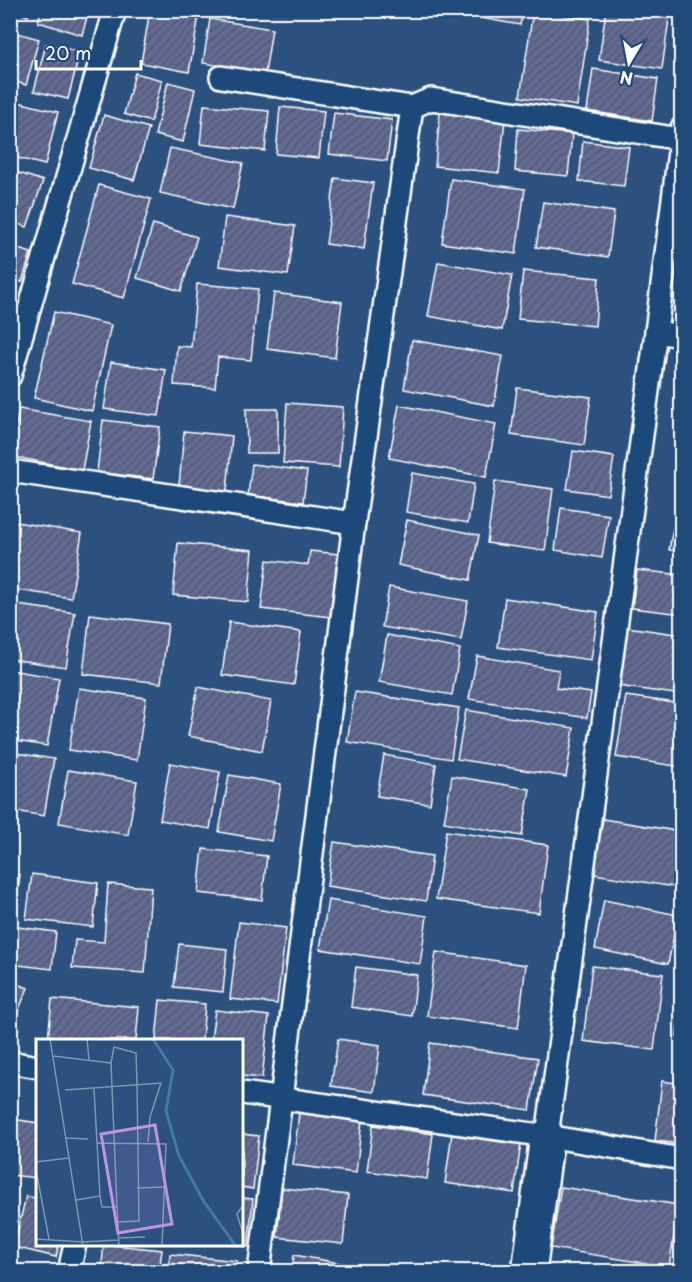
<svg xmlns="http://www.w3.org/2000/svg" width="692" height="1282" viewBox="0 0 692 1282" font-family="'Playpen Sans',sans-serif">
<defs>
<pattern id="building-hatch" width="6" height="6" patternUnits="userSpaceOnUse" patternTransform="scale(1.5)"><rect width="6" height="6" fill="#616b94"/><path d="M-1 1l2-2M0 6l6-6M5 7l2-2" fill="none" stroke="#545869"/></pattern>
</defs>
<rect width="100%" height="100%" fill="#2c517f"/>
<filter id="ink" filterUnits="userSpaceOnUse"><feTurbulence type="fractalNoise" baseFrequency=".0167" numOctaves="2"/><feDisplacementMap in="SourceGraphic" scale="12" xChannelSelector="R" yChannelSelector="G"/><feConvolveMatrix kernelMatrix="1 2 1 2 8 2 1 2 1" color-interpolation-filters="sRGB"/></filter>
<g filter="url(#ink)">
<g fill="url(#building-hatch)" stroke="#fff" stroke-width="1.5">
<polygon points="10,10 30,10 28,16"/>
<polygon points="41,10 89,10 82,35 38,22"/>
<polygon points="150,10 200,10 189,72 141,63"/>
<polygon points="470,10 523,10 520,25 469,16"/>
<polygon points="606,10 670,11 662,69 599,60"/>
<polygon points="533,11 590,19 577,106 520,97"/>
<polygon points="210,19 272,29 265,73 203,63"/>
<polygon points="10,31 39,39 26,85 10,80"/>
<polygon points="46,44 80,52 68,99 34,91"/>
<polygon points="593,69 658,79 652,121 587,111"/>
<polygon points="135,73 162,80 151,122 124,114"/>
<polygon points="168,82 195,89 183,142 155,135"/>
<polygon points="10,100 58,112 45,165 10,156"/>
<polygon points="204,105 269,111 265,151 200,144"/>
<polygon points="280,107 324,111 319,158 276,154"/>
<polygon points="334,113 392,120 387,161 329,154"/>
<polygon points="440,113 505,120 499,173 435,166"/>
<polygon points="104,115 149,128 134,180 89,168"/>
<polygon points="518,129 572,134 568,176 515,171"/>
<polygon points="583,141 629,147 624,186 579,181"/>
<polygon points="170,148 243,163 233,209 160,193"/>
<polygon points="10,170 43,181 27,227 10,221"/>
<polygon points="335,178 373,183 364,249 326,244"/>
<polygon points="451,179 525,189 516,254 442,243"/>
<polygon points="99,185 151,199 124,298 72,284"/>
<polygon points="543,202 614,212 608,257 536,247"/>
<polygon points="225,217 295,226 288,275 219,266"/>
<polygon points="153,224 197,237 181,291 137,278"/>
<polygon points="10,246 31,253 22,282 10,279"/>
<polygon points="438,262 512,275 502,330 428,316"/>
<polygon points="523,271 599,278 595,326 518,319"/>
<polygon points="197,284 258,289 251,360 218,357 215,388 174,385 177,346 191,347"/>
<polygon points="274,293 342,302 335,358 267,349"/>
<polygon points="54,312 111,325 92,411 34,398"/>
<polygon points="412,340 503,356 494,406 404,389"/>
<polygon points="111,362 166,370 159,416 104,409"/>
<polygon points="517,388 591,397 584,445 511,435"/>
<polygon points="287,403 343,407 339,467 283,463"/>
<polygon points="399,405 496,424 486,477 389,458"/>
<polygon points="19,409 91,421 82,470 10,456"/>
<polygon points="246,409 278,409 278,453 247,453"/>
<polygon points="103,420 160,427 153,479 97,472"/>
<polygon points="184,431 232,436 227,491 179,486"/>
<polygon points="573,451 614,457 608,495 567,489"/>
<polygon points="252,464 307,471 303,502 248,495"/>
<polygon points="412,473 474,484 468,523 406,512"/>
<polygon points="495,481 553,489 545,551 487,543"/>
<polygon points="677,507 682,508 682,552 669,550"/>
<polygon points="561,508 609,515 602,558 555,550"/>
<polygon points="407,520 479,535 470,580 398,565"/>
<polygon points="10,521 82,533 71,598 10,589"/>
<polygon points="178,543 253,550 248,602 173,595"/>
<polygon points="310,551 338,554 331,617 261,609 267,560 308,565"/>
<polygon points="637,570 682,575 682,614 632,608"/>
<polygon points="389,587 468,601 461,640 382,627"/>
<polygon points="505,598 598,612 591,660 498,647"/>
<polygon points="10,604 75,613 66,667 10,659"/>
<polygon points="90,614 168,624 161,683 83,674"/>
<polygon points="229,622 301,632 294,685 222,675"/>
<polygon points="627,627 682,635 682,695 618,686"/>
<polygon points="387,635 460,649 452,695 379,682"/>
<polygon points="477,656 559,670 556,688 591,693 587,718 469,699"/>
<polygon points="10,670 59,678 47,746 10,740"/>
<polygon points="198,687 271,701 262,751 188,736"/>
<polygon points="79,688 146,698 137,760 69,750"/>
<polygon points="355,692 459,708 451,759 347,742"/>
<polygon points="626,696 682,704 682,767 616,757"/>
<polygon points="466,710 574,728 566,777 457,759"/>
<polygon points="10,752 54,759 44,816 10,810"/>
<polygon points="384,755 436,764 430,804 377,796"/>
<polygon points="170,763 220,772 210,829 160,820"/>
<polygon points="68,770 137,781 128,835 59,823"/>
<polygon points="229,775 281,784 271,841 219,832"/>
<polygon points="452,776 530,789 522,836 444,822"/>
<polygon points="603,819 682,832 682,844 674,887 594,874"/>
<polygon points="446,831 548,845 539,913 436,899"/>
<polygon points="334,842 432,856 426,901 327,886"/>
<polygon points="203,849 267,856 262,900 198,893"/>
<polygon points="10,874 20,875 15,917 10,917"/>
<polygon points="32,874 98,883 93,927 26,919"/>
<polygon points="108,884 151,887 145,973 72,968 75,940 104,942"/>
<polygon points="328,900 427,916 420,964 320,949"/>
<polygon points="604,900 678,915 668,964 595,949"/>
<polygon points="239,922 286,928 277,1004 230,999"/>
<polygon points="10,926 56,932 52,969 10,964"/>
<polygon points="179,944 227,949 223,992 174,987"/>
<polygon points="436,952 526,965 518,1028 427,1016"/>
<polygon points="592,966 663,974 654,1050 583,1041"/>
<polygon points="356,967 417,975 412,1016 351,1007"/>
<polygon points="10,981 28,988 10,1030"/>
<polygon points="682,981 682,1036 677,1036"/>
<polygon points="52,999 139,1007 136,1040 48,1040"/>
<polygon points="160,1000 205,1004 202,1040 156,1040"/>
<polygon points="215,1010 269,1016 262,1078 242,1076 242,1040 211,1040"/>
<polygon points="338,1039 380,1045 374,1092 331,1086"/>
<polygon points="430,1043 538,1058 530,1110 423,1095"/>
<polygon points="662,1081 682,1084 682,1144 655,1141"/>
<polygon points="299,1113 362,1120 356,1173 293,1165"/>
<polygon points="12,1119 38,1123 38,1178 10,1175"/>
<polygon points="373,1125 433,1134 427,1179 367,1171"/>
<polygon points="452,1133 521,1143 514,1193 445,1183"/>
<polygon points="242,1134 259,1136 253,1189 242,1187"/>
<polygon points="561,1187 679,1205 669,1267 551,1248"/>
<polygon points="282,1188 348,1195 343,1244 277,1237"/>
<polygon points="26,1196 38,1199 38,1244 59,1244 56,1257 14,1247"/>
<polygon points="242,1198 253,1199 248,1247 228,1244 242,1244"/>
<polygon points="682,1226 682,1268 674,1267"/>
<polygon points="104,1244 162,1250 159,1272 101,1272"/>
<polygon points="170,1254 237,1261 236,1272 168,1272"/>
<polygon points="294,1255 384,1271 384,1272 292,1272"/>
<polygon points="551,1267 577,1272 550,1272"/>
</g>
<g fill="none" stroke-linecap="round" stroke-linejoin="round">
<g stroke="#fff" stroke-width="26">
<g id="lane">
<polyline points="221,77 412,107"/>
<polyline points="656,332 682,336"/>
<polyline points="10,376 115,10"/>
<polyline points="10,471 354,523"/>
<polyline points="10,1062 38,1067"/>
<polyline points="242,1093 547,1136 682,1159"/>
<polyline points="547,1136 656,332 682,128"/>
<polyline points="69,1272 75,1244"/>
<polyline points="259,1272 354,523 412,107 431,99 680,139"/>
</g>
</g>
<g stroke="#fff" stroke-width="38">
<polyline id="street" points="529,1272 547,1136"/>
</g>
<use href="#lane" stroke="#1f4a7a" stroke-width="21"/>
<use href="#street" stroke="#1f4a7a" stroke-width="33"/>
</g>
</g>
<g transform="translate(36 1039)">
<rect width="207" height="207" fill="#2c517f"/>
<path fill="none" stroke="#4479a1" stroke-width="3" d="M117,0L137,31L130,72L143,117L168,163L200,207"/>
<path fill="none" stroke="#8097b2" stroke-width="1.5" d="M14,0L47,207M51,0L53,21M17,17L75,24M58,50L64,157M29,51L125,44L114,78L112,103M30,99L52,100M61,104L130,105L126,207M0,123L33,119M0,131L13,200M101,149L131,148M40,161L64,157L66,168H81M207,166L201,175L207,195M82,183L103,182L101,45L100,14L78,8L75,24L81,168L83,207M82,199L109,198M0,200L47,203M47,203L82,201"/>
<path fill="#bd96df" fill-opacity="0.15" stroke="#bd96df" stroke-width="3" d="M119,86L136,185L82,194L65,95Z"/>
<rect width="207" height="207" fill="none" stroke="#fff" stroke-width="3"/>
</g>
<rect width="692" height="1282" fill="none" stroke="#1f4a7a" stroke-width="36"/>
<rect x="18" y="18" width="656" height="1246" fill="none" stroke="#fff" stroke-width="2" filter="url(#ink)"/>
<g transform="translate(629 63) rotate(190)" stroke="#1f4a7a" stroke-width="4.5" paint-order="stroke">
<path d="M0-4.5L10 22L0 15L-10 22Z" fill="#ffffff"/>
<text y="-9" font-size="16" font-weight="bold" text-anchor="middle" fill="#ffffff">N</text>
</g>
<path d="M36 60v9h105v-9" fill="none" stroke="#ffffff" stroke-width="3"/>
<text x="45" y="60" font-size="18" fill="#ffffff" stroke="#1f4a7a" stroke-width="4.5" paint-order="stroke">20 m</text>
</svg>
